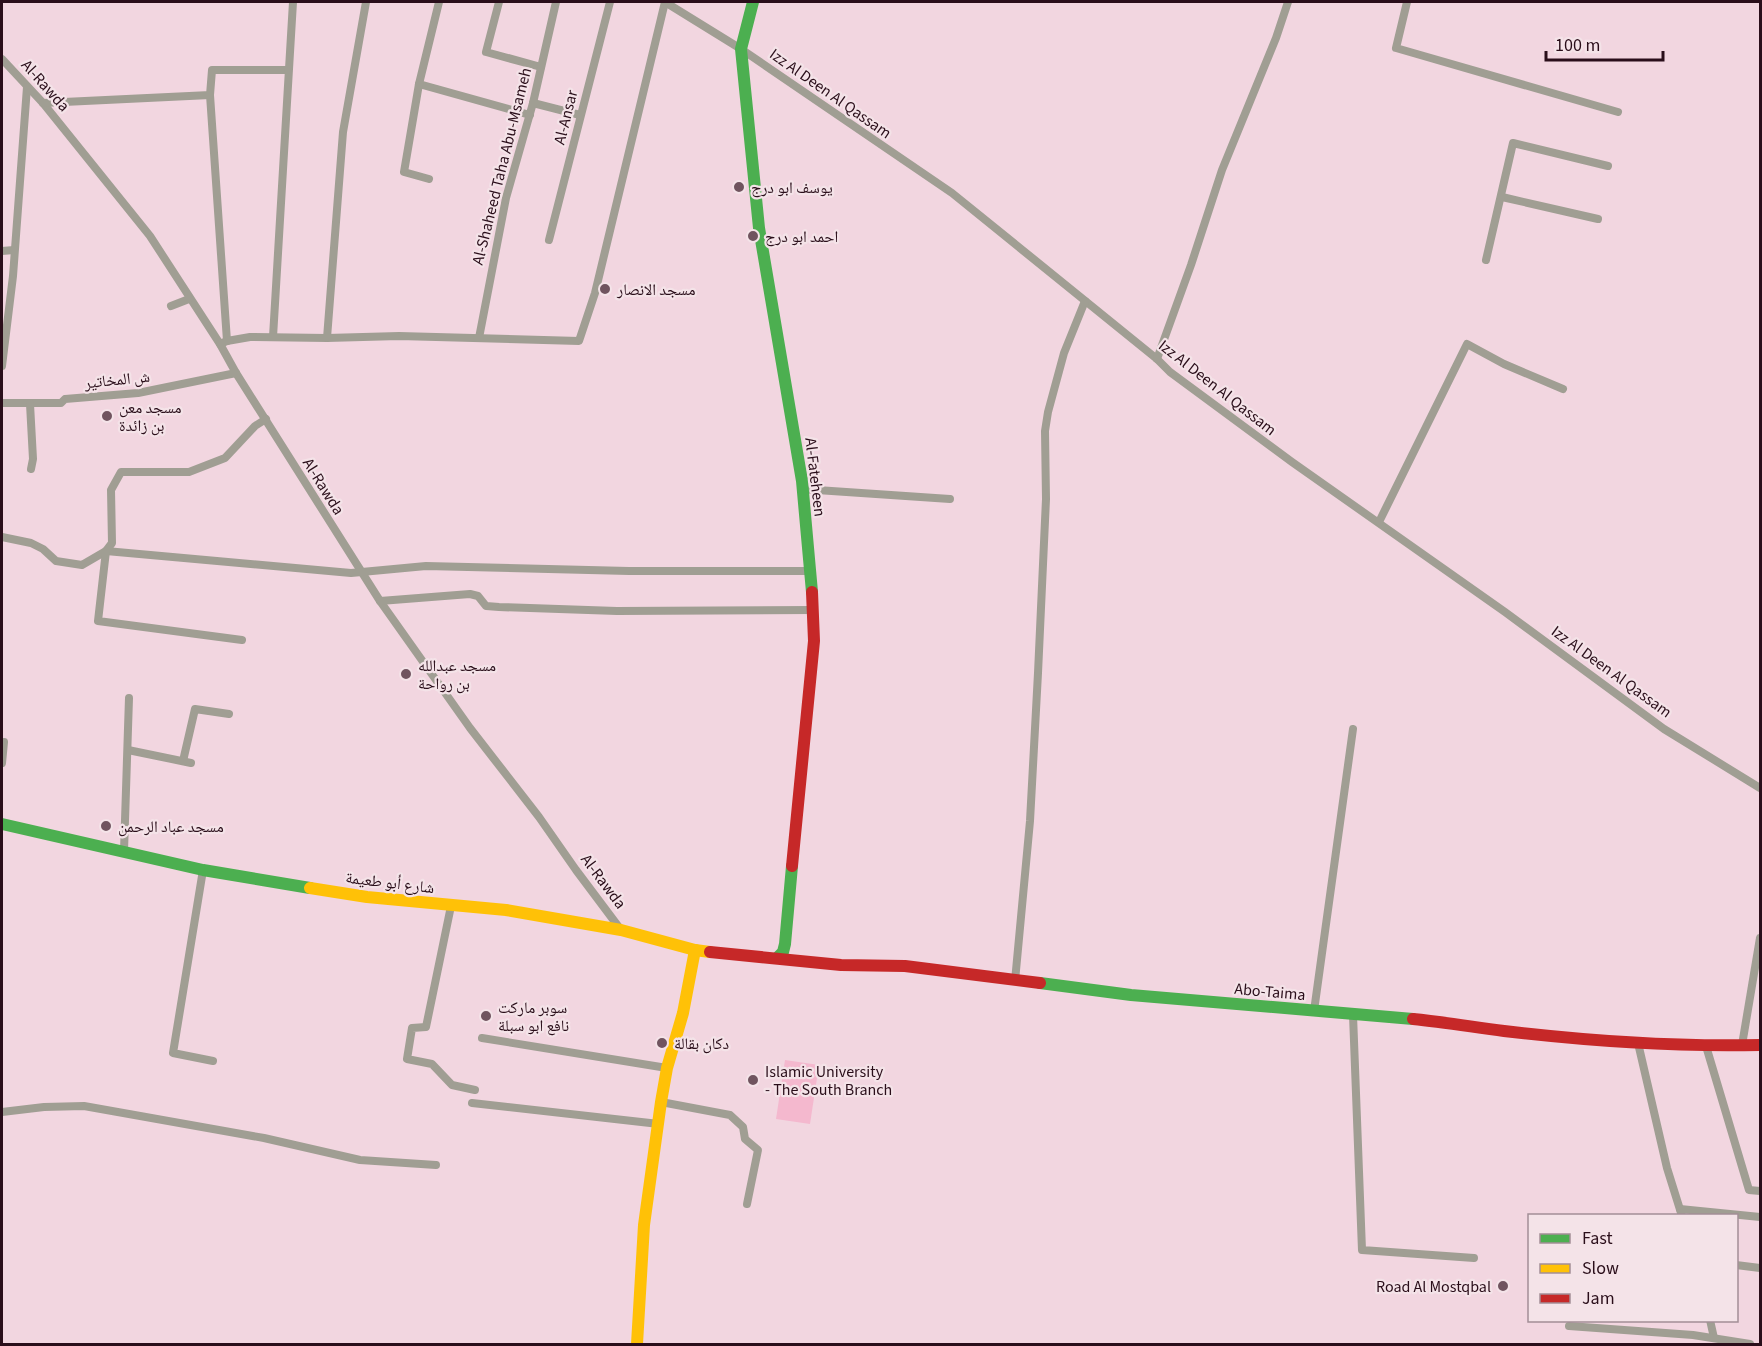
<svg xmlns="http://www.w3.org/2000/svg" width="1762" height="1346" viewBox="0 0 1762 1346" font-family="'Source Sans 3','Noto Naskh Arabic',sans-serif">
<rect width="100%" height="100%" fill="#f2d6e0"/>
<polygon fill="#f4b8ce" points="785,1060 819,1065 810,1124 776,1119"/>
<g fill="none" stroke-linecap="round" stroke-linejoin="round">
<g stroke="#a09e93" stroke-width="8">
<polyline points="499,2 486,52 541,67"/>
<polyline points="665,2 741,49 952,193 1157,359 1170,372 1292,462 1505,612 1664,729 1760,788"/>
<polyline points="1407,2 1396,48 1618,112"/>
<polyline points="2,59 43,103 150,236 220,344 236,373 380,601 470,728 539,817 576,870 621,930"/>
<polyline points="419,84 530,115"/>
<polyline points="210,95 227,341"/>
<polyline points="43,103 210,95 212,70 288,70"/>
<polyline points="533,103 580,115"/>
<polyline points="429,179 404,172 419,84 439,2"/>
<polyline points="1502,197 1598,219"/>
<polyline points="549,240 610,2"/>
<polyline points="2,251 14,250"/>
<polyline points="1486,260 1513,143 1608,166"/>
<polyline points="171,306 189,299"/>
<polyline points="273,337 293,2"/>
<polyline points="327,338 343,132 366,2"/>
<polyline points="479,338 506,198 533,103 556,2"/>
<polyline points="220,344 227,341 250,337 327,338 399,336 579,341 595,293 665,2"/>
<polyline points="1157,359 1191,265 1222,170 1276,38 1288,2"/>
<polyline points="2,366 13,276 27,87"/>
<polyline points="2,403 61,403 65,399 138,393 236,373"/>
<polyline points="30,404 33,459 31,469"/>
<polyline points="802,489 950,499"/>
<polyline points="1379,522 1467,344 1504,364 1563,389"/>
<polyline points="2,537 31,543 43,549 56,561 82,565 106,551 351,573 426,566 629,571 811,571"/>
<polyline points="380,601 470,594 478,596 486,606 499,607 617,611 813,610"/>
<polyline points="242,640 98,621 106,551 112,543 111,490 121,472 189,472 225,458 255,426 266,419"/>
<polyline points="128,750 191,763"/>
<polyline points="183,761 195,709 229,714"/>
<polyline points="2,763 4,742"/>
<polyline points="124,851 129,698"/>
<polyline points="203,870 173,1053 213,1061"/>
<polyline points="451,906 426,1027 412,1028 407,1059 432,1064 452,1085 475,1090"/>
<polyline points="1015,981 1030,821 1038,673 1046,499 1045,431 1048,412 1064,353 1085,301"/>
<polyline points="1314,1011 1353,729"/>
<polyline points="1353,1015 1362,1250 1474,1258"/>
<polyline points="482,1038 667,1068"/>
<polyline points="1638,1043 1667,1168 1682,1216"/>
<polyline points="1742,1045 1760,938"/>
<polyline points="1706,1046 1749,1190 1760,1191"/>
<polyline points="661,1102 730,1115 743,1127 745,1139 758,1150 747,1204"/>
<polyline points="472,1103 659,1124"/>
<polyline points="2,1112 44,1107 84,1106 264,1138 360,1160 436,1165"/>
<polyline points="1680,1209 1760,1217"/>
<polyline points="1736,1265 1760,1268"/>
<polyline points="1710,1320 1714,1338"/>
<polyline points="1569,1326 1693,1335 1750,1344"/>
</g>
<g stroke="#4caf50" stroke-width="12">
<polyline points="753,2 741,49 759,228 802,481 812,592"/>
<polyline points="2,824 203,870 310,888"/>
<polyline points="777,958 783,952 785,944 792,866"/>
<polyline points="1040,983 1131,995 1413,1019"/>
</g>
<g stroke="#ffc107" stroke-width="12">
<polyline points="310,888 367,897 506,910 621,930 695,950 710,952"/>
<polyline points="637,1344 644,1225 661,1102 667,1068 683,1013 695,950"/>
</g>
<g stroke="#c62828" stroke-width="12">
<polyline points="792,866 814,641 812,592"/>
<polyline points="710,952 841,965 905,966 1040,983"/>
<path d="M1413,1019C1443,1022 1473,1027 1504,1031C1589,1041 1674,1047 1760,1045"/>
</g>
</g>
<g fill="#70545f" stroke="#f4e3e8" stroke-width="2">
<circle cx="739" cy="187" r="6"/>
<circle cx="753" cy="236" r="6"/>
<circle cx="605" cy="289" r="6"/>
<circle cx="107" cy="416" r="6"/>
<circle cx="406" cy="674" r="6"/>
<circle cx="106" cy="826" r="6"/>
<circle cx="486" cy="1016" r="6"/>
<circle cx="662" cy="1043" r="6"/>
<circle cx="753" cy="1080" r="6"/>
<circle cx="1503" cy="1286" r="6"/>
</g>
<g text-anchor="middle" stroke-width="4.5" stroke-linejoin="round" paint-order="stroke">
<g font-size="16" fill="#2a0e1a" stroke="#f4e3e8">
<text transform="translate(46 85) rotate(48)" y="6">Al-Rawda</text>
<text transform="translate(831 93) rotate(35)" y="6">Izz Al Deen Al Qassam</text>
<text transform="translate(565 117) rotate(-76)" y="6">Al-Ansar</text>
<text transform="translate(501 166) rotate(-76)" y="6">Al-Shaheed Taha Abu-Msameh</text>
<text transform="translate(117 379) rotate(-6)" y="6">ش المخاتير</text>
<text transform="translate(1218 387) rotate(38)" y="6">Izz Al Deen Al Qassam</text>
<text transform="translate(816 477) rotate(83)" y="6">Al-Fateheen</text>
<text transform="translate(324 486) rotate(58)" y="6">Al-Rawda</text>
<text transform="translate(1612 671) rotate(36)" y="6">Izz Al Deen Al Qassam</text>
<text transform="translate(604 881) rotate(53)" y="6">Al-Rawda</text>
<text transform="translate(390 882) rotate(7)" y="6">شارع أبو طعيمة</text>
<text transform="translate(1270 991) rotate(5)" y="6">Abo-Taima</text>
</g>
<g font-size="16" fill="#2a0e1a" stroke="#f4e3e8" text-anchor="start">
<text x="751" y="193">يوسف ابو درج</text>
<text x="765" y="242">احمد ابو درج</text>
<text x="617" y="295">مسجد الانصار</text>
<text x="119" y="413">مسجد معن<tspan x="119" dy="18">بن زائدة</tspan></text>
<text x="418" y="671">مسجد عبدالله<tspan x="418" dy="18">بن رواحة</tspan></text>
<text x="118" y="832">مسجد عباد الرحمن</text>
<text x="498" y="1013">سوبر ماركت<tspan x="498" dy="18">نافع ابو سبلة</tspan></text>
<text x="674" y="1049">دكان بقالة</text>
<text x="765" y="1077">Islamic University<tspan x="765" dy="18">- The South Branch</tspan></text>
<text x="1491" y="1292" text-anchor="end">Road Al Mostqbal</text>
</g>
</g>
<rect width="1762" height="1346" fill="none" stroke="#2a0e1a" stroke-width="6"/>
<rect x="1528" y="1214" width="210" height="108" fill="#f4e3e8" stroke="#a38e96" stroke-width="1.5"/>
<rect x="1540" y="1234" width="30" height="9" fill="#4caf50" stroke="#a38e96" stroke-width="1.5"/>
<text x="1582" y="1244" font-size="18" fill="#2a0e1a">Fast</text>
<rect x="1540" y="1264" width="30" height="9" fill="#ffc107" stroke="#a38e96" stroke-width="1.5"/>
<text x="1582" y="1274" font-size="18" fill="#2a0e1a">Slow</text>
<rect x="1540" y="1294" width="30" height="9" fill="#c62828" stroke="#a38e96" stroke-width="1.5"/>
<text x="1582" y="1304" font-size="18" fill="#2a0e1a">Jam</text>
<path d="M1546 51v9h117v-9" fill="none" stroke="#2a0e1a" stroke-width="3"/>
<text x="1555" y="51" font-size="18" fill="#2a0e1a" stroke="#f4e3e8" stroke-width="4.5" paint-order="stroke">100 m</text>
</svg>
